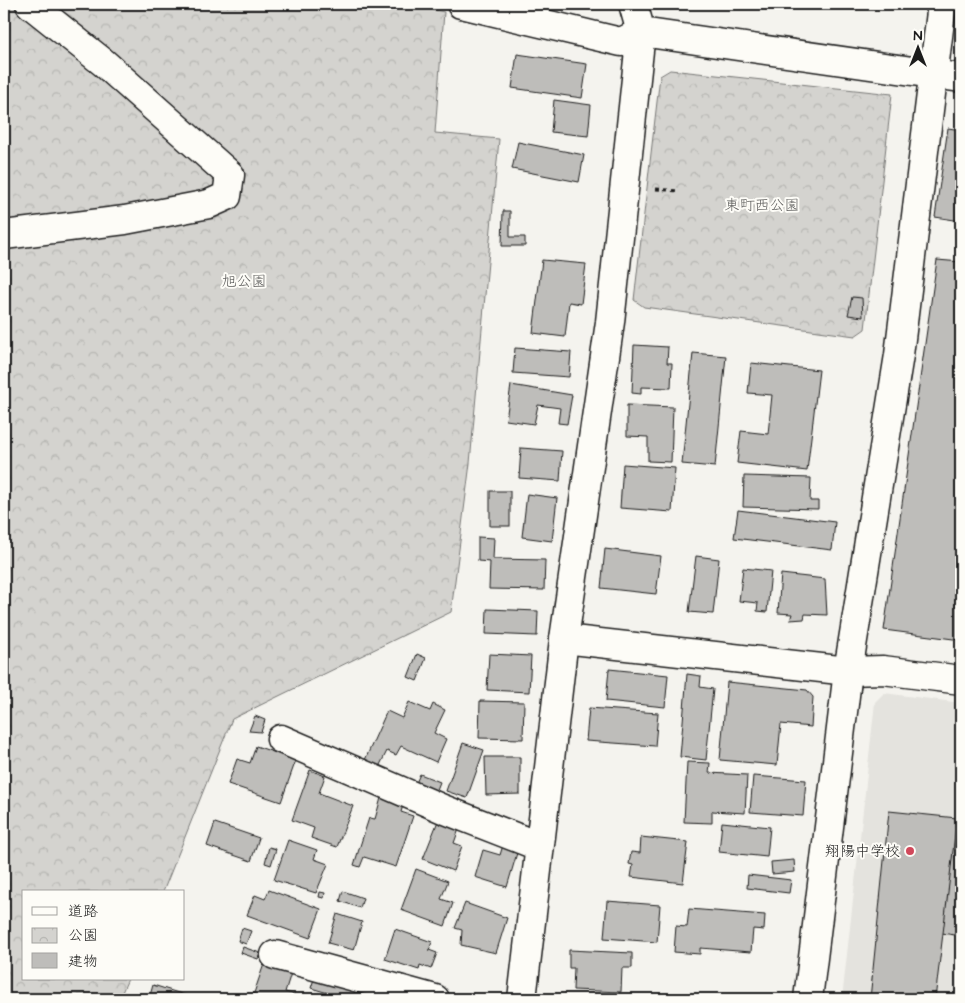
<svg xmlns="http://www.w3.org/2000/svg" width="965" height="1003" viewBox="0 0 965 1003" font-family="'Architects Daughter','Klee One',sans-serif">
<defs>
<pattern id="park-crowns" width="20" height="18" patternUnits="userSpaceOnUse" patternTransform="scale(1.25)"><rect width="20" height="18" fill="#d4d3cf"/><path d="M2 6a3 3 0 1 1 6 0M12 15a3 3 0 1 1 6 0" fill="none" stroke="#b5b5b1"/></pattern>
</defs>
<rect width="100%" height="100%" fill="#f4f3ee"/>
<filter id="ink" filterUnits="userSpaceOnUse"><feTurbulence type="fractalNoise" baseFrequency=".02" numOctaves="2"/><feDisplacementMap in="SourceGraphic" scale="10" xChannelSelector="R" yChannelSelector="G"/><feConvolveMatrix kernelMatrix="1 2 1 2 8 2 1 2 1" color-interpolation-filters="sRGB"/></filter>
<g filter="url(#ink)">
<polygon fill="#e4e3de" points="884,693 961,703 961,999 842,999 875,702"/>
<g fill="url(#park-crowns)" stroke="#787876">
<polygon points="4,4 407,4 444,12 435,133 499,139 470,463 451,612 232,719 163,892 24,892 24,979 128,979 119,999 4,999"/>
<polygon points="670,70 892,94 865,329 855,336 644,307 634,300 660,76"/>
</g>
<g fill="#bebdba" stroke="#1c1c1c">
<polygon points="517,54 587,64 582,98 512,88"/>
<polygon points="554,100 591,105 588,136 551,132"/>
<polygon points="948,128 961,130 961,221 935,217"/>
<polygon points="518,142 584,155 579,182 512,169"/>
<polygon points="503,211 510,211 510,237 525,237 525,246 502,246"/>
<polygon points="542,260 586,264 581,304 569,302 565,337 533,333"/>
<polygon points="937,260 961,262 961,640 884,630"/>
<polygon points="852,297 862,298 863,317 848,315"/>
<polygon points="634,345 668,347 667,363 672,363 671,388 641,387 641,394 632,393"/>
<polygon points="515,348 571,352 569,377 513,373"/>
<polygon points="693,353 726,356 715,467 682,464"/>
<polygon points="751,363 819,370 807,471 737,463 741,431 768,434 772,395 748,393"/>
<polygon points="511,385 572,395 567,424 558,423 560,408 538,405 534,424 506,420"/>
<polygon points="627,405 673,407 671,462 648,461 648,437 627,436"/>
<polygon points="521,448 562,451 560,481 519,478"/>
<polygon points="623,464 675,468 672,512 620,508"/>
<polygon points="744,476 811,478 810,501 818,501 818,509 743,507"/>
<rect x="490" y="491" width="20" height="35"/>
<polygon points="527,494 557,498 552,541 522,537"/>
<polygon points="738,510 835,522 832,550 734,538"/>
<polygon points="478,537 494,538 493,559 545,560 544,590 489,589 490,562 478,561"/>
<polygon points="605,549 661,556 656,594 601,588"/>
<polygon points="696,556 719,559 713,614 689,612"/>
<polygon points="743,568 771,571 767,612 757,611 758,603 739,601"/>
<polygon points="781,574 825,579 827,615 805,614 804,619 790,620 792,614 778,613"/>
<polygon points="487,609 538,611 537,636 486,634"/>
<polygon points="417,654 426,658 417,681 408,677"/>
<polygon points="489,654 531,656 529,692 487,690"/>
<polygon points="609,669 668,675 665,707 606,701"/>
<polygon points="687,674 701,676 700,687 713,689 706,760 680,757"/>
<polygon points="727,682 807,690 813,697 811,727 781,724 777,765 720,760"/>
<polygon points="480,701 524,702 523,739 479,738"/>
<polygon points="409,702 430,711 433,704 445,710 434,733 446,739 436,762 401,746 396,755 387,751 379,767 365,760 387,711 402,718"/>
<polygon points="589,708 658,713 655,746 586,741"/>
<polygon points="255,716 265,720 261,732 249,731"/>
<polygon points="463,743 484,750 467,798 446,791"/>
<polygon points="256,746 296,760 281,802 228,784 237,759 250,763"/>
<polygon points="485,757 520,757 520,794 486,795"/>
<polygon points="687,762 710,763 709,773 747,775 745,813 712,811 712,823 684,822"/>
<polygon points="310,770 325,776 319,793 353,806 337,847 311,838 314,828 292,820"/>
<polygon points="420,774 440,782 436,792 416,783"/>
<polygon points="753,776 806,780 803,816 750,812"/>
<polygon points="960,793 961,793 961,936 942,933"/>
<polygon points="381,798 403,805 401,812 413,816 396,867 364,857 360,867 354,865 369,818 375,819"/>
<polygon points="889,811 957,818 935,999 870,999"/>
<polygon points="438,821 459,829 454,843 462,846 453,871 423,859"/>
<polygon points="722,822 770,827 767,857 719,852"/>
<polygon points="215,823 259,838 251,861 207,846"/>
<polygon points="641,837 688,842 683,883 631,877 633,865 629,864 631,852 640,853"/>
<polygon points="288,840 317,850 314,859 328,864 316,893 274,880"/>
<polygon points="504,842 519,846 507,887 475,877 483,850 500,855"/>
<polygon points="269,847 276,849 271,865 265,863"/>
<polygon points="794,860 795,872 772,874 771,862"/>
<polygon points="416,869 448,881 441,899 453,903 445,926 401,910"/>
<polygon points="748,875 791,880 789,893 747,888"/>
<polygon points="269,890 321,909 310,938 247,915 255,895 265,899"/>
<polygon points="343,891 363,898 360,908 340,901"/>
<polygon points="320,892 325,893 324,898 319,897"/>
<polygon points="607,901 660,905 657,942 604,938"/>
<polygon points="465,903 507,918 496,953 461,945 462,930 455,928"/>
<polygon points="689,909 765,915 764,930 753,929 751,952 700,948 700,954 674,952 676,926 687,927"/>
<polygon points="337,914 362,922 354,950 328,943"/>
<polygon points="242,928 251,931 246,944 238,941"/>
<polygon points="395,929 432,942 429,950 437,953 431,969 420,965 419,970 385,959"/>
<polygon points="243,947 260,953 258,959 241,953"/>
<polygon points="569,950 632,953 632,968 622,968 621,992 573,990 574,968 569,968"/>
<polygon points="264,964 291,973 285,992 293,994 291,999 264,999 253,996"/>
<polygon points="314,979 355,990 353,999 327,999 328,993 311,988"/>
<polygon points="153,985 188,996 187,999 149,999"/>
<polygon points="555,996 589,999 554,999"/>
</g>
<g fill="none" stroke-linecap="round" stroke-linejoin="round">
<g stroke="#1c1c1c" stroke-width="31">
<g id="minor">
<polyline points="461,4 621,42 641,32 961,78"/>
<polyline points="4,235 125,220 209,204 227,196 230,175 104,63 30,4"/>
<polyline points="564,639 848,671 883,670 961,680"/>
<polyline points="281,739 443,809 538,846"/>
<polyline points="275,955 435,999"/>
<polyline points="522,999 564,639 610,322 641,32 633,4"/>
</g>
</g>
<g stroke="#1c1c1c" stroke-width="31">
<polyline id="tertiary" points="808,999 848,671 899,355 942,4"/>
</g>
<polyline stroke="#1c1c1c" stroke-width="3" stroke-dasharray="4 4" stroke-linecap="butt" points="656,189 678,191"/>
<use href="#minor" stroke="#fdfcf7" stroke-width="28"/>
<use href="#tertiary" stroke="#fdfcf7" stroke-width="28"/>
</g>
</g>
<circle fill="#d1495b" stroke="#fdfcf7" stroke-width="2" cx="910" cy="851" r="5"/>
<g text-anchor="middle" stroke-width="4" stroke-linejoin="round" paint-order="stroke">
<g font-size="15" fill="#5c5c5b" stroke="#fdfcf7">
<text x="762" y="210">東町西公園</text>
<text x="244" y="286">旭公園</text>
</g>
<g font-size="15" fill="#1c1c1c" stroke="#fdfcf7" text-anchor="end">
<text x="900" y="856">翔陽中学校</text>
</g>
</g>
<rect width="965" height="1003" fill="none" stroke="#fdfcf7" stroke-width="20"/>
<rect x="10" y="10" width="945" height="983" fill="none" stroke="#1c1c1c" stroke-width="2" filter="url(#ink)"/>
<rect x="22" y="890" width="162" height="90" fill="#fdfcf7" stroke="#a3a29f"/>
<rect x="32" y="907" width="25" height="8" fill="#fdfcf7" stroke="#a3a29f"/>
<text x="68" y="916" font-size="15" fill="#1c1c1c">道路</text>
<rect x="32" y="928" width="25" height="15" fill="url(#park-crowns)" stroke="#a3a29f"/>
<text x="68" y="940" font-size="15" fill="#1c1c1c">公園</text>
<rect x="32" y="953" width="25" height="15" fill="#bebdba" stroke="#a3a29f"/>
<text x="68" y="966" font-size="15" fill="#1c1c1c">建物</text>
<g transform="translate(918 48)" stroke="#fdfcf7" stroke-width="4" paint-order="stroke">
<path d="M0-4L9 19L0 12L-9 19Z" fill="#1c1c1c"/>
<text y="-8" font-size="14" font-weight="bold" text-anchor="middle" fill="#1c1c1c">N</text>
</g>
</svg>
